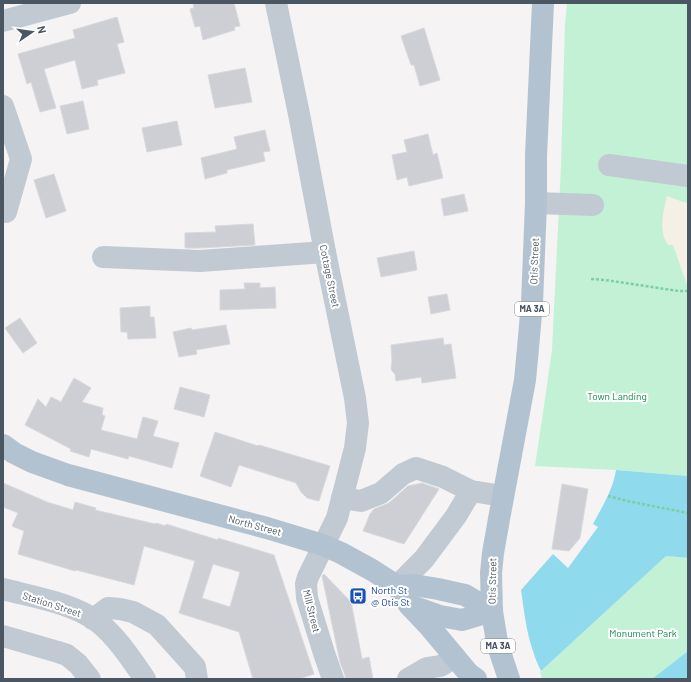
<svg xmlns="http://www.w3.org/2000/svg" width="691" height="682" viewBox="0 0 691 682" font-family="Barlow,sans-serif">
<rect width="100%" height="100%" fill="#f5f3f3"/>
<g fill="#c3f1d5">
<polygon points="567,3 688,3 688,476 616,470 535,466 545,399 552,350 561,166 565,24"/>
<polygon points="666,556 688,558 688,651 652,679 542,679 540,672"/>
</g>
<path fill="#f5f0e5" d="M667,196L683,202L688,203V285H687L673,245H668C658,230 663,212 667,196Z"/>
<g fill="#90daee">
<path d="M616,470L688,476V558L666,556L541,671C538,665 535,658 533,651C526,631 524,610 521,590L553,554L568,568L598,527L593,524C602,507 613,490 616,470Z"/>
<polygon points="688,651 688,679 652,679"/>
</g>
<g fill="#cdcfd5" stroke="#d7d9de" fill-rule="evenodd">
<polygon points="193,3 234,3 240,26 234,27 235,30 203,40 200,26 195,27 190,9 194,8"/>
<polygon points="117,17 124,42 117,44 125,73 97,80 98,85 82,89 75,60 44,69 56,108 40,112 31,82 27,84 18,54 75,38 73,30"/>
<polygon points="424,28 440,80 420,86 414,65 411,65 401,36"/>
<polygon points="245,68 252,102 215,108 208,75"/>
<polygon points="83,101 89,129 67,134 60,106"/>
<polygon points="177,121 182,145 147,152 142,128"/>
<polygon points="265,130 270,151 263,152 265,161 227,170 227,173 205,179 201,158 237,149 234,137"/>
<polygon points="428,134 433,155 437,153 443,178 409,186 407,177 397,180 392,155 407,152 404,140"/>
<polygon points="54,174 66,211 46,218 34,180"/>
<polygon points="464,194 468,211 444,216 441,199"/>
<polygon points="253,224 255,245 200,248 185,248 185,233 216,232 215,226"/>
<polygon points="414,251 417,270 381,277 377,258"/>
<polygon points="244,283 260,283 260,288 275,287 276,308 220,310 220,290 245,289"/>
<polygon points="447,294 450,310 431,314 428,297"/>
<polygon points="150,306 150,317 154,317 156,338 128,339 127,332 121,332 120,308"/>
<polygon points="20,318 37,343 23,353 5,328"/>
<polygon points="226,325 230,344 196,350 197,354 179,357 173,332 191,328 192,330"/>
<polygon points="443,338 444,345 451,344 456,378 422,383 421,377 396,381 395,374 392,371 391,368 392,361 391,345"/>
<polygon points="74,378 91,388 82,402 103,408 102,415 105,416 101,430 137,439 143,417 158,421 153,436 179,443 172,468 129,456 128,459 91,449 89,457 70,451 71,449 25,425 38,399 46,407 51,397 61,402"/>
<polygon points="180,387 210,395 204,417 174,409"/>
<polygon points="215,432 258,446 259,445 330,466 319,501 307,498 301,492 296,483 239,465 231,487 200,476"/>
<path d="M3,483L47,502L73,510L75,502L96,508L95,510L155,524L156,523L166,526V524L218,540V538L274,555L314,674L299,679H253L239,632L179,613L195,561L144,546L134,585L76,570L75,571L18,554L24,531L12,526L18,513L3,507ZM213,564L240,572L230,607L202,598Z"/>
<polygon points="422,483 439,489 404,544 363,531 370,514 374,509 389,503 408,486"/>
<polygon points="562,484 588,489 580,538 569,551 552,549"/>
<polygon points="324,574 351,602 362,659 369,657 373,679 345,679 345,675 340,662 322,576"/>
</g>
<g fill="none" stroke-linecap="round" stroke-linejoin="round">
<g stroke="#7ad0a6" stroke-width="2.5" stroke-dasharray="3 2" stroke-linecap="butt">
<polyline points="591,279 605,280 679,291 688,291"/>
<polyline points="608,496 627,501 688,513"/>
</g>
<g stroke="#c1cad2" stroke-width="22">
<polyline points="276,3 299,114 325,252 355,398 358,423 355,448 337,518 308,577 306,584 307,598 324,653 333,679"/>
<polyline points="3,21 70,3"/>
<polyline points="3,106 21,159 6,212"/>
<polyline points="609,165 688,176"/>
<polyline points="536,203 593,205"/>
<polyline points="103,257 200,261 325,252"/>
<polyline points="342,498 361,501 381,493 403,474 416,468 443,477 471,491 503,496"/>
<polyline points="397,586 424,559 456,516 471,491"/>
<path d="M3,589C33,597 73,603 98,622C117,637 131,659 145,679"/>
<polyline points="93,619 108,608 120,609 133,612 157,625 195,667 197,679"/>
<polyline points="3,636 58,652 67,655 78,664 90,679"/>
<polyline points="408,679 427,668 440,666 444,664 454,656"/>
</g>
<g stroke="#b3c2d1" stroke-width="22">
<polyline points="3,445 14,453 32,462 68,475 267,528 323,545 341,553 372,570 397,586 409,605 429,626 469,674 476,679"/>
<polyline points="397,586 414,585 438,589 465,595 492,611"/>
<polyline points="412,606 440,616 462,620 492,611"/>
<polyline points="509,679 498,646 496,636 492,611 491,573 493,553 499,519 525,380 528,348 532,303 536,203 536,156 543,3"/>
</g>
</g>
<defs>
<g id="bus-square" transform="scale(0.9)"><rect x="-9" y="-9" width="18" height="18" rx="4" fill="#1a4fb4" stroke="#fff"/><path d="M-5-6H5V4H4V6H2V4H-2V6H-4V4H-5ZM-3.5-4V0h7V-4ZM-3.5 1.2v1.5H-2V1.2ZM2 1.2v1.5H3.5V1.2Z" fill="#fff"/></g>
</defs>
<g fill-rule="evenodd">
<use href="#bus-square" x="358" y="596"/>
</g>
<g text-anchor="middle" stroke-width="4" stroke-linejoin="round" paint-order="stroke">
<g fill="#fff" stroke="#808990" stroke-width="1">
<rect x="515" y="302" width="34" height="14" rx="3"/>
<rect x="481" y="639" width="34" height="14" rx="3"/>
</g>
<g font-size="9" font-weight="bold" fill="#4a5661">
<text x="532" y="312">MA 3A</text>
<text x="498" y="649">MA 3A</text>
</g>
<g font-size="10" fill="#4a5661" stroke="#fff">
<text transform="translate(534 261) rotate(-88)" y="4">Otis Street</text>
<text transform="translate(330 276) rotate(78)" y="4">Cottage Street</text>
<text transform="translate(255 525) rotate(15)" y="4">North Street</text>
<text transform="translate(492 581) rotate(-89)" y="4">Otis Street</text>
<text transform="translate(52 604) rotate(18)" y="4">Station Street</text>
<text transform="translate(312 611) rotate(76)" y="4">Mill Street</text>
</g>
<g font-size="10" fill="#17864f" stroke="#fff">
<text x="617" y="400">Town Landing</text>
<text x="643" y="637">Monument Park</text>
</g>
<g font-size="10" fill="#164399" stroke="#fff" text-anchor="start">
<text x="371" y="594">North St<tspan x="371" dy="12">@ Otis St</tspan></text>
</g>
</g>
<rect width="691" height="682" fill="none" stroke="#4a5661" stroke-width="8"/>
<g transform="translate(32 32) rotate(77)" stroke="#ffffff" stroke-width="3" paint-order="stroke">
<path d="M0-3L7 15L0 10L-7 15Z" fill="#4a5661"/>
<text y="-6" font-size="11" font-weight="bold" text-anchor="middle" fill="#4a5661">N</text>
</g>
</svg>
